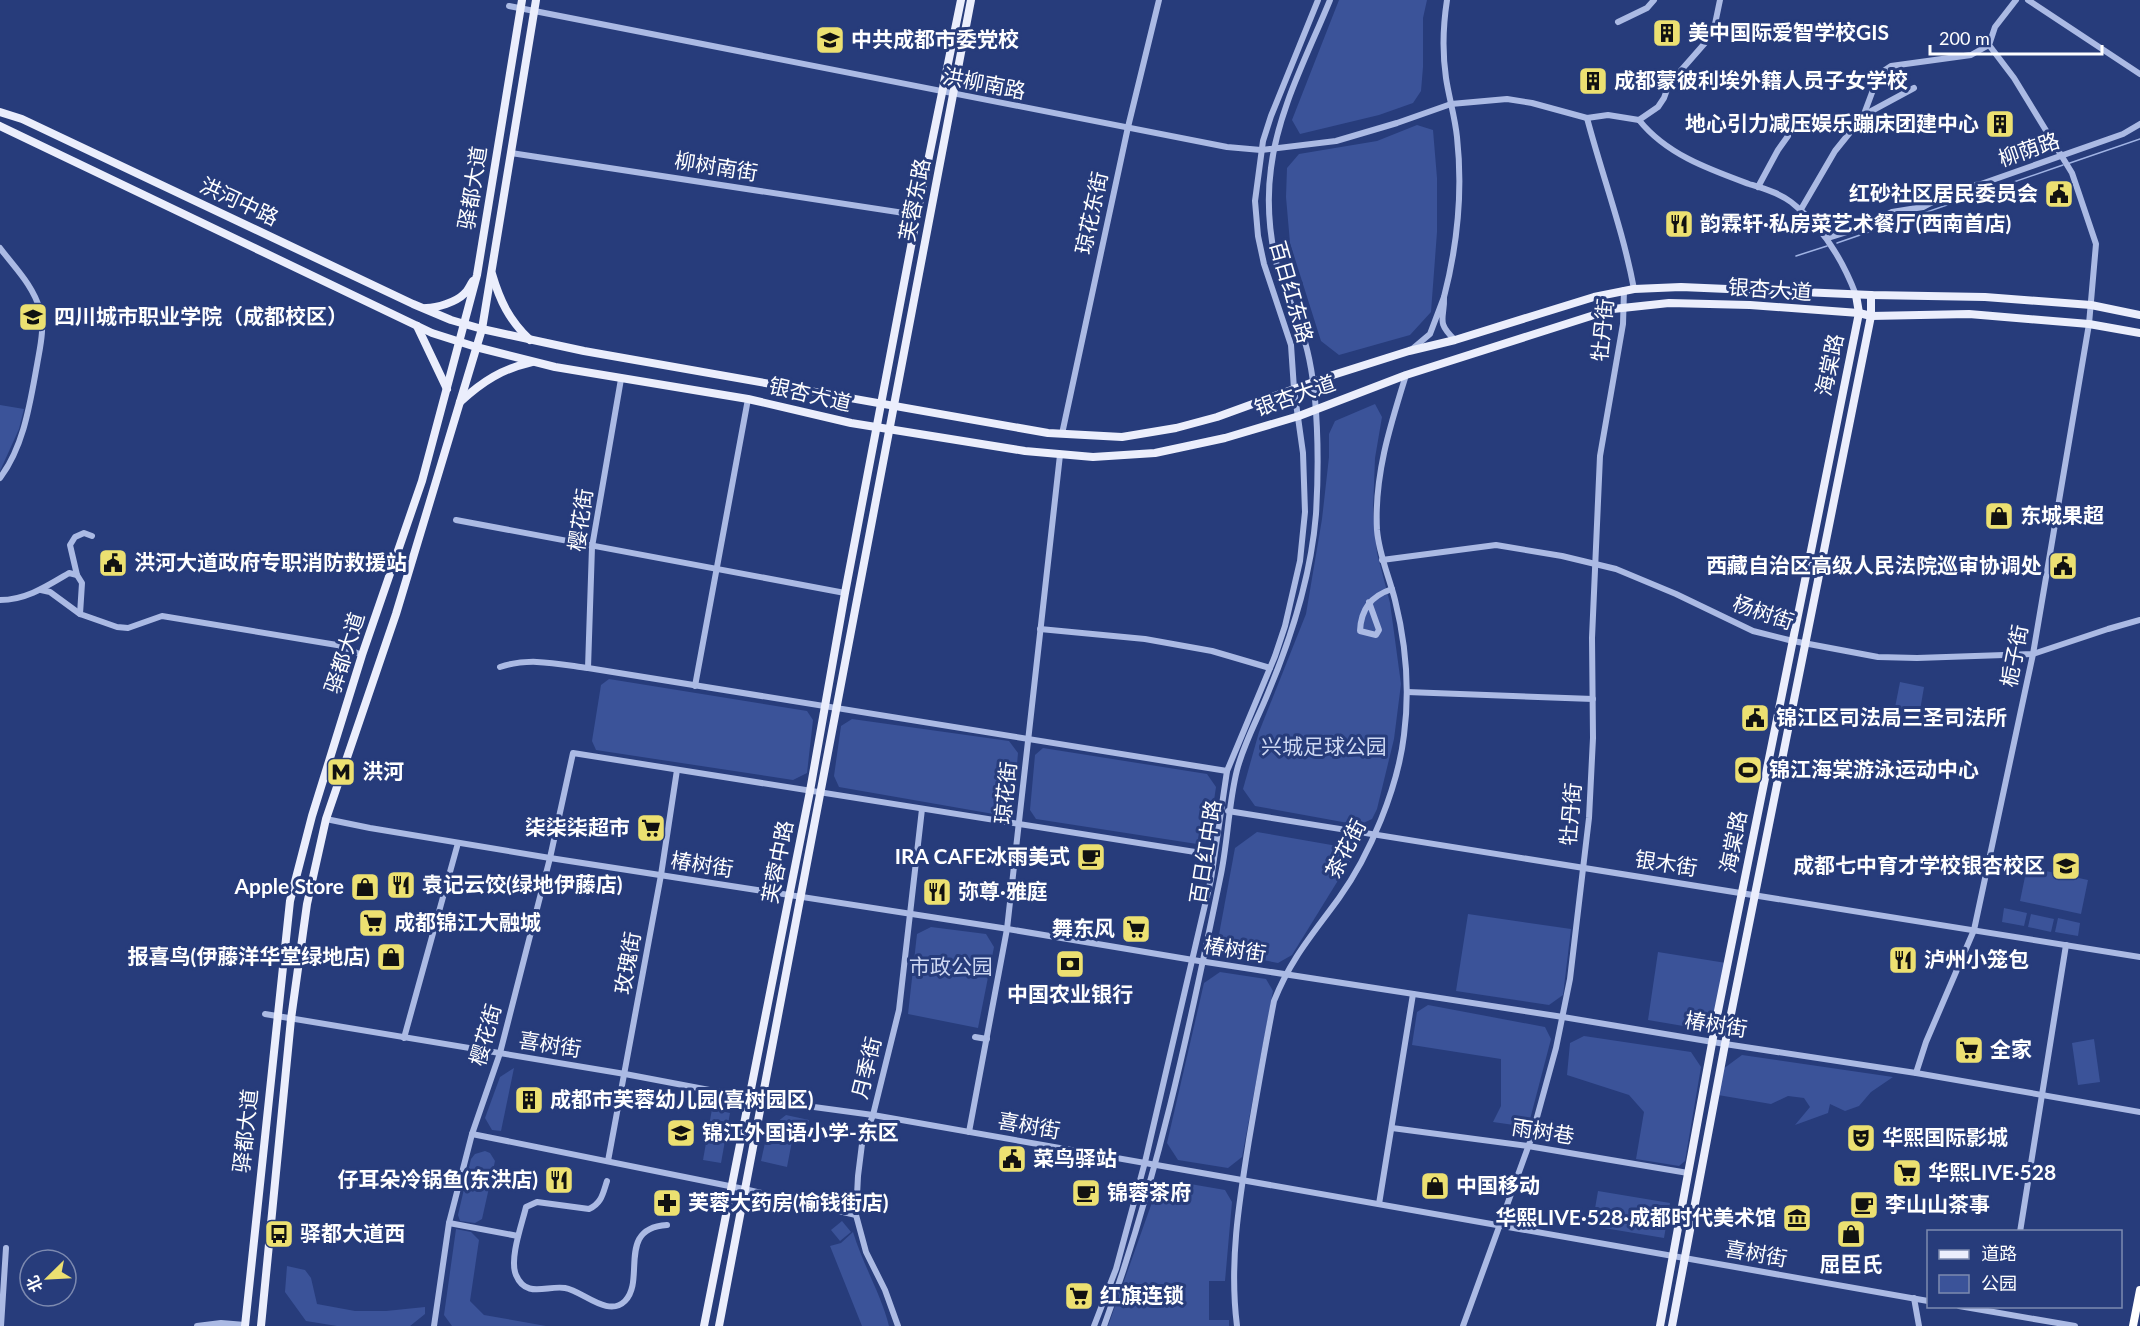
<svg xmlns="http://www.w3.org/2000/svg" width="2140" height="1326" viewBox="0 0 2140 1326" font-family="Lato,'Noto Sans SC',sans-serif">
<rect width="100%" height="100%" fill="#273c7b"/>
<g fill="#3b5399">
<polygon points="1339,0 1427,0 1423,18 1423,67 1421,91 1413,103 1379,115 1300,134 1292,120"/>
<polygon points="1417,125 1433,130 1437,178 1437,232 1431,312 1410,335 1339,355 1321,341 1290,243 1286,197 1287,168 1299,154 1377,141"/>
<polygon points="1375,404 1382,417 1375,458 1373,511 1377,553 1390,603 1401,684 1394,739 1377,809 1372,819 1359,825 1255,806 1243,789 1259,732 1306,614 1322,519 1329,457 1329,434 1335,421"/>
<polygon points="0,405 24,409 19,429 0,471"/>
<polygon points="609,679 807,711 813,720 807,773 793,780 596,750 592,741 601,685"/>
<polygon points="1900,682 1924,687 1917,728 1892,723"/>
<polygon points="852,719 1009,741 1018,753 1013,808 1005,816 839,787 834,776 841,726"/>
<polygon points="1043,748 1207,774 1216,787 1209,834 1197,844 1036,819 1030,810 1035,755"/>
<polygon points="1257,832 1343,847 1350,861 1292,955 1278,963 1223,952 1218,940 1235,848"/>
<polygon points="2027,867 2088,880 2081,914 2020,901"/>
<polygon points="2004,908 2027,913 2024,926 2002,922"/>
<polygon points="1468,914 1571,929 1563,995 1549,1005 1456,991"/>
<polygon points="2031,914 2054,919 2051,932 2028,927"/>
<polygon points="2058,918 2080,923 2078,936 2055,932"/>
<polygon points="931,927 986,934 994,947 978,1028 908,1014 917,934"/>
<polygon points="1658,952 1726,963 1714,1019 1701,1029 1648,1020"/>
<polygon points="1220,972 1266,979 1273,991 1242,1157 1228,1168 1178,1160 1167,1143 1204,983"/>
<polygon points="1428,1005 1545,1027 1551,1039 1528,1127 1493,1122 1501,1106 1501,1059 1412,1045 1417,1012"/>
<polygon points="1584,1036 1691,1052 1701,1067 1685,1161 1679,1166 1636,1159 1644,1112 1629,1095 1567,1075 1570,1043"/>
<polygon points="2094,1039 2100,1082 2078,1085 2072,1043"/>
<polygon points="1742,1055 1893,1077 1871,1092 1859,1106 1845,1111 1830,1104 1828,1113 1795,1125 1810,1107 1804,1098 1788,1096 1771,1104 1718,1095 1723,1069"/>
<polygon points="514,1068 501,1131 492,1130 485,1118 500,1077"/>
<polygon points="712,1109 730,1113 721,1163 703,1160"/>
<polygon points="786,1115 809,1120 805,1139 793,1136 787,1167 761,1161 768,1129"/>
<polygon points="485,1151 490,1153 495,1161 482,1219 475,1223 460,1221 458,1215 471,1159 475,1154"/>
<polygon points="1173,1181 1225,1190 1232,1202 1225,1281 1209,1281 1209,1320 1229,1320 1229,1326 1108,1326 1155,1194"/>
<polygon points="1598,1191 1670,1203 1664,1238 1592,1226"/>
<polygon points="842,1221 851,1232 840,1241 831,1230"/>
<polygon points="456,1229 471,1232 479,1240 470,1301 484,1315 546,1326 452,1326 444,1315"/>
<path d="M853,1232C863,1265 881,1294 889,1326H862L830,1246L841,1243Z"/>
<polygon points="287,1266 305,1270 311,1278 317,1304 355,1311 386,1311 425,1307 425,1314 410,1326 337,1326 306,1321 285,1292"/>
</g>
<g fill="none" stroke-linecap="round" stroke-linejoin="round">
<g stroke="#a0b3e4" stroke-width="1.5">
<polyline points="2067,164 2140,139"/>
<polyline points="1837,243 2063,165"/>
<polyline points="1796,256 1827,246"/>
</g>
<g stroke="#abbae4" stroke-width="6">
<polyline points="2028,0 2140,74"/>
<polyline points="509,6 1227,147 1261,150 1336,141 1397,123 1451,104 1507,99 1532,103 1587,118 1608,115 1639,120"/>
<polyline points="1618,22 1647,8 1654,0"/>
<polyline points="1864,114 1879,74 1891,66 1971,55 1989,45"/>
<path d="M1587,118C1602,175 1623,230 1634,289"/>
<path d="M1639,120C1666,154 1708,169 1749,184C1762,188 1780,193 1791,202C1822,226 1842,258 1856,295"/>
<polyline points="1639,120 1658,107 1664,98 1669,84 1705,43 1715,24 1720,0"/>
<polyline points="511,153 917,215"/>
<polyline points="1758,187 1778,150 1788,136"/>
<polyline points="1800,211 1835,151 1864,115 1914,88"/>
<polyline points="1828,238 1863,227 1892,212 1923,207 1959,188 1981,184 2123,134 2140,124"/>
<path d="M0,248C15,268 33,285 40,310C45,328 40,347 37,365C30,403 24,446 0,478"/>
<path d="M1444,297C1458,243 1463,192 1457,137C1455,117 1449,98 1446,78C1442,51 1443,26 1447,0"/>
<path d="M1411,350L1430,334L1444,297C1445,319 1435,321 1455,340"/>
<polyline points="1062,434 1128,127 1159,0"/>
<polyline points="456,520 845,593"/>
<polyline points="1382,560 1496,545 1562,556 1616,569 1676,594 1753,631 1793,641 1878,657 1917,658 2033,654 2108,629 2140,620"/>
<polyline points="77,575 70,545 75,537 84,533 92,536"/>
<polyline points="41,590 50,592 80,614"/>
<path d="M0,600C26,600 47,586 69,573L77,575L82,583L80,614L117,627L128,628L162,616L337,645L362,655"/>
<path d="M1369,602L1379,630L1376,635L1360,631C1361,609 1371,596 1392,589"/>
<polyline points="1040,629 1145,639 1212,651 1270,668"/>
<path d="M500,667C529,657 558,664 588,668L1227,771"/>
<polyline points="588,668 592,547 621,379"/>
<polyline points="695,686 748,399"/>
<polyline points="1407,692 1593,699"/>
<polyline points="1228,811 2140,957"/>
<polyline points="326,819 370,828 550,858 1002,928 1193,960 1563,1017 1725,1044 1916,1073 2140,1112"/>
<polyline points="265,1014 625,1074 762,1100 873,1115 1928,1301"/>
<polyline points="975,1037 987,1039"/>
<polyline points="404,1038 458,843"/>
<polyline points="1916,1073 1926,1042 1974,930 2033,654 2089,324 2096,244 2072,173 2014,78 1989,45 1995,27 2016,0"/>
<polyline points="1392,1128 1528,1146 1688,1173"/>
<polyline points="969,1132 1007,929 1060,455"/>
<polyline points="472,1134 744,1189 856,1215"/>
<polyline points="608,1161 661,875 677,770"/>
<path d="M607,1181C603,1193 602,1203 589,1209L537,1202L526,1207C522,1224 509,1259 516,1275C526,1299 547,1285 565,1288C583,1291 608,1318 625,1301C646,1280 616,1228 667,1225"/>
<polyline points="1379,1204 1413,994"/>
<polyline points="449,1223 518,1236"/>
<polyline points="2020,1232 2066,945"/>
<polyline points="1914,1298 1919,1326"/>
<polyline points="1959,1306 2075,1326"/>
<polyline points="1,1326 6,1248"/>
<polyline points="197,1326 221,1323 245,1325"/>
<polyline points="434,1326 449,1223 472,1134 500,1053 550,858 573,753 1214,855"/>
<polyline points="898,1326 885,1290 866,1252 856,1215 858,1176 862,1144 873,1115 899,1010 922,809"/>
<polyline points="1094,1326 1116,1269 1145,1162 1211,879 1227,771 1275,656 1285,626 1300,561 1305,512 1303,453 1294,389 1291,345 1264,264 1258,236 1255,201 1263,141 1271,116 1318,0"/>
<path d="M1104,1326C1157,1181 1189,1030 1220,879C1228,843 1228,806 1237,770C1244,743 1258,718 1268,693C1292,636 1311,576 1316,514C1319,464 1319,390 1305,342C1297,313 1282,287 1275,258C1269,229 1267,197 1271,168C1278,110 1308,54 1330,0"/>
<path d="M1237,1326C1229,1263 1239,1202 1249,1140C1257,1093 1265,1047 1274,1001C1291,958 1313,934 1339,898C1370,855 1398,787 1404,735C1410,689 1406,644 1395,600C1389,576 1379,555 1377,530C1374,476 1390,426 1406,375"/>
<polyline points="1463,1326 1531,1139 1556,1048 1570,979 1589,818 1593,738 1592,638 1600,456 1623,324 1624,290"/>
</g>
<g stroke="#ebeefc" stroke-width="8">
<polyline points="0,112 22,119 413,304 451,320 482,329 584,351 1048,433 1122,437 1176,428 1217,417 1333,375 1409,351 1455,340 1594,297 1634,289 1681,287 1871,295 1985,297 2091,305 2140,315"/>
<polyline points="0,126 432,333 476,347 555,367 748,399 851,423 1025,451 1093,457 1155,453 1225,438 1299,416 1406,375 1613,309 1669,303 1750,305 1859,313 1871,316 1969,314 2089,324 2140,333"/>
<path d="M492,274C500,301 509,320 530,340"/>
<path d="M426,308C437,308 456,302 464,294C468,291 470,285 473,281"/>
<polyline points="417,326 447,389"/>
<path d="M460,402C483,381 502,369 532,362"/>
<polyline points="245,1326 290,901 312,816 362,655 422,481 477,275 522,0"/>
<polyline points="261,1326 291,1019 307,904 326,819 396,614 482,329 536,0"/>
<polyline points="704,1326 810,791 845,593 917,215 961,0"/>
<path d="M719,1326C801,884 889,442 971,0"/>
<polyline points="1660,1326 1717,1016 1859,313 1856,295"/>
<polyline points="1672,1326 1725,1044 1871,316 1871,295"/>
</g>
<polyline stroke="#fff" stroke-width="8" points="2133,1326 2140,1290"/>
</g>
<defs>
<g id="building-square" transform="scale(1.5)"><rect x="-9" y="-9" width="18" height="18" rx="4" fill="#ece071" stroke="#273c7b"/><path d="M-4-6H4V6H1V3H-1V6H-4ZM-2.5-4.3h1.7v1.8h-1.7ZM.8-4.3h1.7v1.8H.8ZM-2.5-1h1.7V.8h-1.7ZM.8-1h1.7V.8H.8Z" fill="#111"/></g>
<g id="university-square" transform="scale(1.5)"><rect x="-9" y="-9" width="18" height="18" rx="4" fill="#ece071" stroke="#273c7b"/><path d="M0-5L7-2L0 1L-7-2ZM-4 1L0 2.5L4 1V4Q0 6-4 4Z" fill="#111"/></g>
<g id="civic-square" transform="scale(1.5)"><rect x="-9" y="-9" width="18" height="18" rx="4" fill="#ece071" stroke="#273c7b"/><path d="M-.6-6.5H3V-4.5H.6V-3L4-1V1h2V6H-6V1h2V-1L-.6-3ZM-1.2 2.5V6h2.4V2.5Z" fill="#111"/></g>
<g id="restaurant-square" transform="scale(1.5)"><rect x="-9" y="-9" width="18" height="18" rx="4" fill="#ece071" stroke="#273c7b"/><path d="M-5-6h1v4h1v-4h1v4h1v-4h1v5L-1.5 .5V6h-2V.5L-5-1ZM5-6V6H3V1.5H1.5Q1.5-4 5-6Z" fill="#111"/></g>
<g id="shop-square" transform="scale(1.5)"><rect x="-9" y="-9" width="18" height="18" rx="4" fill="#ece071" stroke="#273c7b"/><path d="M-5-2.5h2.3a2.7 3.5 0 0 1 5.4 0H5L5.5 6h-11ZM-1.5-2.5h3a1.5 2.3 0 0 0-3 0Z" fill="#111"/></g>
<g id="stadium-square" transform="scale(1.5)"><rect x="-9" y="-9" width="18" height="18" rx="4" fill="#ece071" stroke="#273c7b"/><path d="M0-5a6.5 5 0 1 0 0 10a6.5 5 0 1 0 0-10ZM-3.5-1.8h7v3.6h-7Z" fill="#111"/></g>
<g id="metro-square" transform="scale(1.5)"><rect x="-9" y="-9" width="18" height="18" rx="4" fill="#ece071" stroke="#273c7b"/><path d="M-5.5 5V-5H-3L0 0L3-5H5.5V5H3V-.5L0 4L-3-.5V5Z" fill="#111"/></g>
<g id="supermarket-square" transform="scale(1.5)"><rect x="-9" y="-9" width="18" height="18" rx="4" fill="#ece071" stroke="#273c7b"/><path d="M-6-5.5h2.5l.6 2H6L4.5 2H-2.5L-4.4-4H-6ZM-1.5 3.2a1.3 1.3 0 1 0 .1 0ZM3 3.2a1.3 1.3 0 1 0 .1 0Z" fill="#111"/></g>
<g id="cafe-square" transform="scale(1.5)"><rect x="-9" y="-9" width="18" height="18" rx="4" fill="#ece071" stroke="#273c7b"/><path d="M-5.5-4.5H6V0H3Q3 3.5 0 3.5H-2.5Q-5.5 3.5-5.5 0ZM3-3.2v2h1.7v-2ZM-6 4.5H4V6H-6Z" fill="#111"/></g>
<g id="school-square" transform="scale(1.5)"><rect x="-9" y="-9" width="18" height="18" rx="4" fill="#ece071" stroke="#273c7b"/><path d="M0-5L7-2L0 1L-7-2ZM-4 1L0 2.5L4 1V4Q0 6-4 4Z" fill="#111"/></g>
<g id="bank-square" transform="scale(1.5)"><rect x="-9" y="-9" width="18" height="18" rx="4" fill="#ece071" stroke="#273c7b"/><path d="M-6-4H6V4H-6ZM0-2.3a2.3 2.3 0 1 0 0 4.6a2.3 2.3 0 1 0 0-4.6Z" fill="#111"/></g>
<g id="theatre-square" transform="scale(1.5)"><rect x="-9" y="-9" width="18" height="18" rx="4" fill="#ece071" stroke="#273c7b"/><path d="M-5-5.5Q0-4 5-5.5V0Q5 5 0 6Q-5 5-5 0ZM-3.3-2.5H-1v1.5H-3.3ZM1-2.5H3.3v1.5H1ZM-2.8 1Q0 5.5 2.8 1Z" fill="#111"/></g>
<g id="pharmacy-square" transform="scale(1.5)"><rect x="-9" y="-9" width="18" height="18" rx="4" fill="#ece071" stroke="#273c7b"/><path d="M-2-6h4v4h4v4h-4v4h-4v-4h-4v-4h4Z" fill="#111"/></g>
<g id="museum-square" transform="scale(1.5)"><rect x="-9" y="-9" width="18" height="18" rx="4" fill="#ece071" stroke="#273c7b"/><path d="M0-6L6-3V-2H-6V-3ZM-5-1h2V3h-2ZM-1-1h2V3h-2ZM3-1h2V3H3ZM-6 4H6V6H-6Z" fill="#111"/></g>
<g id="bus-square" transform="scale(1.5)"><rect x="-9" y="-9" width="18" height="18" rx="4" fill="#ece071" stroke="#273c7b"/><path d="M-5-6H5V4H4V6H2V4H-2V6H-4V4H-5ZM-3.5-4V0h7V-4ZM-3.5 1.2v1.5H-2V1.2ZM2 1.2v1.5H3.5V1.2Z" fill="#111"/></g>
</defs>
<g fill-rule="evenodd">
<use href="#building-square" x="1667" y="33"/>
<use href="#university-square" x="830" y="40"/>
<use href="#building-square" x="1593" y="81"/>
<use href="#building-square" x="2000" y="124"/>
<use href="#civic-square" x="2059" y="194"/>
<use href="#restaurant-square" x="1679" y="224"/>
<use href="#university-square" x="33" y="317"/>
<use href="#shop-square" x="1999" y="516"/>
<use href="#civic-square" x="113" y="563"/>
<use href="#civic-square" x="2063" y="566"/>
<use href="#civic-square" x="1755" y="718"/>
<use href="#stadium-square" x="1748" y="770"/>
<use href="#metro-square" x="341" y="772"/>
<use href="#supermarket-square" x="651" y="828"/>
<use href="#cafe-square" x="1091" y="857"/>
<use href="#school-square" x="2066" y="866"/>
<use href="#restaurant-square" x="401" y="885"/>
<use href="#shop-square" x="365" y="887"/>
<use href="#restaurant-square" x="937" y="892"/>
<use href="#supermarket-square" x="373" y="923"/>
<use href="#supermarket-square" x="1136" y="929"/>
<use href="#shop-square" x="391" y="957"/>
<use href="#restaurant-square" x="1903" y="960"/>
<use href="#bank-square" x="1070" y="964"/>
<use href="#supermarket-square" x="1969" y="1050"/>
<use href="#building-square" x="529" y="1100"/>
<use href="#school-square" x="681" y="1133"/>
<use href="#theatre-square" x="1861" y="1138"/>
<use href="#civic-square" x="1012" y="1159"/>
<use href="#supermarket-square" x="1907" y="1173"/>
<use href="#restaurant-square" x="559" y="1180"/>
<use href="#shop-square" x="1435" y="1186"/>
<use href="#cafe-square" x="1086" y="1193"/>
<use href="#pharmacy-square" x="667" y="1203"/>
<use href="#cafe-square" x="1864" y="1205"/>
<use href="#museum-square" x="1797" y="1218"/>
<use href="#bus-square" x="279" y="1234"/>
<use href="#shop-square" x="1851" y="1234"/>
<use href="#supermarket-square" x="1079" y="1296"/>
</g>
<g text-anchor="middle" stroke-width="6" stroke-linejoin="round" paint-order="stroke">
<g font-size="21" font-weight="bold" fill="#fff" stroke="#273c7b" text-anchor="start">
<text x="1688" y="40">美中国际爱智学校GIS</text>
<text x="851" y="47">中共成都市委党校</text>
<text x="1614" y="88">成都蒙彼利埃外籍人员子女学校</text>
<text x="1979" y="131" text-anchor="end">地心引力减压娱乐蹦床团建中心</text>
<text x="2038" y="201" text-anchor="end">红砂社区居民委员会</text>
<text x="1700" y="231">韵霖轩·私房菜艺术餐厅(西南首店)</text>
<text x="54" y="324">四川城市职业学院（成都校区）</text>
<text x="2020" y="523">东城果超</text>
<text x="134" y="570">洪河大道政府专职消防救援站</text>
<text x="2042" y="573" text-anchor="end">西藏自治区高级人民法院巡审协调处</text>
<text x="1776" y="725">锦江区司法局三圣司法所</text>
<text x="1769" y="777">锦江海棠游泳运动中心</text>
<text x="362" y="779">洪河</text>
<text x="630" y="835" text-anchor="end">柒柒柒超市</text>
<text x="1070" y="864" text-anchor="end">IRA CAFE冰雨美式</text>
<text x="2045" y="873" text-anchor="end">成都七中育才学校银杏校区</text>
<text x="422" y="892">袁记云饺(绿地伊藤店)</text>
<text x="344" y="894" text-anchor="end">Apple Store</text>
<text x="958" y="899">弥尊·雅庭</text>
<text x="394" y="930">成都锦江大融城</text>
<text x="1115" y="936" text-anchor="end">舞东风</text>
<text x="370" y="964" text-anchor="end">报喜鸟(伊藤洋华堂绿地店)</text>
<text x="1924" y="967">泸州小笼包</text>
<text x="1070" y="1002" text-anchor="middle">中国农业银行</text>
<text x="1990" y="1057">全家</text>
<text x="550" y="1107">成都市芙蓉幼儿园(喜树园区)</text>
<text x="702" y="1140">锦江外国语小学-东区</text>
<text x="1882" y="1145">华熙国际影城</text>
<text x="1033" y="1166">菜鸟驿站</text>
<text x="1928" y="1180">华熙LIVE·528</text>
<text x="538" y="1187" text-anchor="end">仔耳朵冷锅鱼(东洪店)</text>
<text x="1456" y="1193">中国移动</text>
<text x="1107" y="1200">锦蓉茶府</text>
<text x="688" y="1210">芙蓉大药房(榆钱街店)</text>
<text x="1885" y="1212">李山山茶事</text>
<text x="1776" y="1225" text-anchor="end">华熙LIVE·528·成都时代美术馆</text>
<text x="300" y="1241">驿都大道西</text>
<text x="1851" y="1272" text-anchor="middle">屈臣氏</text>
<text x="1100" y="1303">红旗连锁</text>
</g>
<g font-size="21" fill="#fff" stroke="#273c7b">
<text transform="translate(984 84) rotate(11)" y="7">洪柳南路</text>
<text transform="translate(2029 150) rotate(-19)" y="7">柳荫路</text>
<text transform="translate(716 167) rotate(9)" y="7">柳树南街</text>
<text transform="translate(473 188) rotate(-81)" y="7">驿都大道</text>
<text transform="translate(915 200) rotate(-79)" y="7">芙蓉东路</text>
<text transform="translate(239 202) rotate(25)" y="7">洪河中路</text>
<text transform="translate(1092 213) rotate(-78)" y="7">琼花东街</text>
<text transform="translate(1770 290) rotate(4)" y="7">银杏大道</text>
<text transform="translate(1291 292) rotate(74)" y="7">百日红东路</text>
<text transform="translate(1603 330) rotate(-84)" y="7">牡丹街</text>
<text transform="translate(1830 365) rotate(-78)" y="7">海棠路</text>
<text transform="translate(810 395) rotate(13)" y="7">银杏大道</text>
<text transform="translate(1295 396) rotate(-19)" y="7">银杏大道</text>
<text transform="translate(581 520) rotate(-82)" y="7">樱花街</text>
<text transform="translate(1763 613) rotate(19)" y="7">杨树街</text>
<text transform="translate(345 653) rotate(-72)" y="7">驿都大道</text>
<text transform="translate(2015 656) rotate(-79)" y="7">栀子街</text>
<text transform="translate(1006 793) rotate(-84)" y="7">琼花街</text>
<text transform="translate(1571 814) rotate(-85)" y="7">牡丹街</text>
<text transform="translate(1734 842) rotate(-79)" y="7">海棠路</text>
<text transform="translate(1346 849) rotate(-63)" y="7">茶花街</text>
<text transform="translate(1206 852) rotate(-81)" y="7">百日红中路</text>
<text transform="translate(778 862) rotate(-79)" y="7">芙蓉中路</text>
<text transform="translate(1666 864) rotate(9)" y="7">银木街</text>
<text transform="translate(702 865) rotate(9)" y="7">椿树街</text>
<text transform="translate(1235 950) rotate(9)" y="7">椿树街</text>
<text transform="translate(628 963) rotate(-80)" y="7">玫瑰街</text>
<text transform="translate(1716 1025) rotate(9)" y="7">椿树街</text>
<text transform="translate(486 1035) rotate(-74)" y="7">樱花街</text>
<text transform="translate(550 1045) rotate(9)" y="7">喜树街</text>
<text transform="translate(867 1068) rotate(-76)" y="7">月季街</text>
<text transform="translate(1029 1126) rotate(10)" y="7">喜树街</text>
<text transform="translate(246 1131) rotate(-84)" y="7">驿都大道</text>
<text transform="translate(1543 1132) rotate(9)" y="7">雨树巷</text>
<text transform="translate(1756 1254) rotate(10)" y="7">喜树街</text>
</g>
<g font-size="21" fill="#ced8f3" stroke="#273c7b">
<text x="1324" y="754">兴城足球公园</text>
<text x="951" y="974">市政公园</text>
</g>
</g>
<rect x="1927" y="1230" width="195" height="78" fill="#273c7b" stroke="#7d8ab0" stroke-width="1.5"/>
<rect x="1939" y="1250" width="30" height="9" fill="#ebeefc" stroke="#7d8ab0" stroke-width="1.5"/>
<text x="1981" y="1260" font-size="18" fill="#ffffff">道路</text>
<rect x="1939" y="1275" width="30" height="18" fill="#3b5399" stroke="#7d8ab0" stroke-width="1.5"/>
<text x="1981" y="1290" font-size="18" fill="#ffffff">公园</text>
<g transform="translate(48 1278) rotate(246)"><circle r="28" fill="#273c7b" stroke="#7d8ab0" stroke-width="1.5"/>
<path d="M0-4.5L10 22L0 15L-10 22Z" fill="#ece071"/>
<text y="-9" font-size="16" font-weight="bold" text-anchor="middle" fill="#ffffff">北</text>
</g>
<path d="M1930 45v9h172v-9" fill="none" stroke="#ffffff" stroke-width="3"/>
<text x="1939" y="45" font-size="18" fill="#ffffff" stroke="#273c7b" stroke-width="4.5" paint-order="stroke">200 m</text>
</svg>
